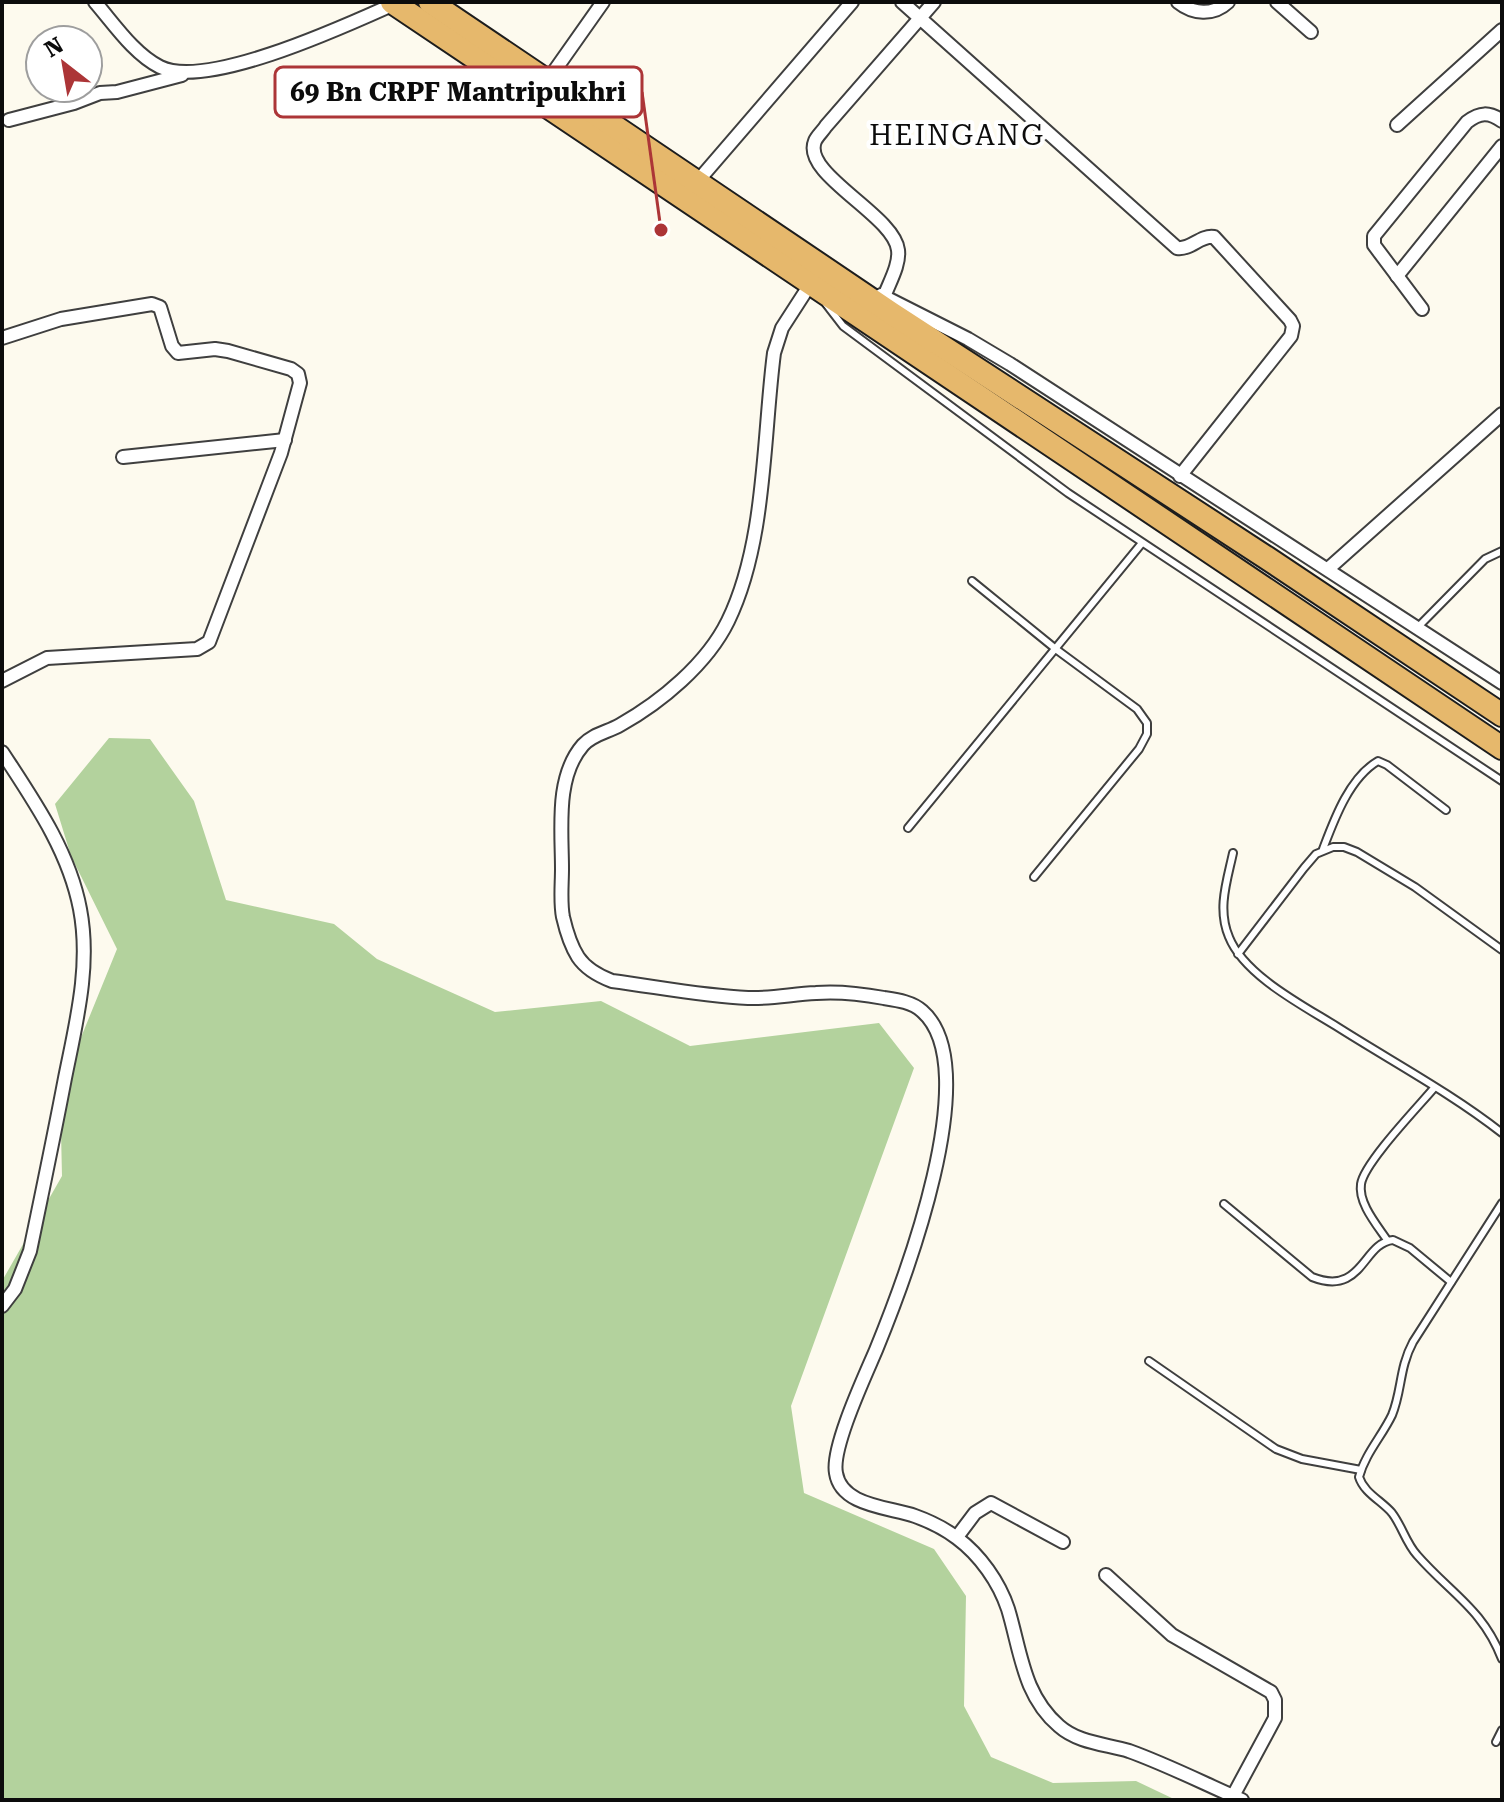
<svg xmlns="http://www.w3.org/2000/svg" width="1504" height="1802" viewBox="0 0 1504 1802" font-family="'Roboto Serif',serif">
<rect width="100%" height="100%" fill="#fdfaee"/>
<polygon fill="#b3d29d" points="109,738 150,739 194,801 226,900 334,924 377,959 495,1012 601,1001 690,1046 879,1023 914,1068 791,1406 804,1493 934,1549 966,1596 964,1706 991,1757 1053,1783 1136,1781 1176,1800 2,1800 2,1281 62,1176 60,1089 117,949 71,856 55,804"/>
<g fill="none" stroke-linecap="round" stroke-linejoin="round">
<g stroke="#3f3f3f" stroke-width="10">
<g id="service">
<polyline points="826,304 843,326 1068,493 1502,781"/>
<polyline points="972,581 1057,650 1137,709 1147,723 1147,734 1139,749 1034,877"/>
<polyline points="1418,627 1485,559 1502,551"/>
<polyline points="908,828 1142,543"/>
<path d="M1323,849C1334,820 1349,778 1378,761L1387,765L1446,810"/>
<path d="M1233,853C1227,881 1217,909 1229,937C1244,975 1302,1005 1336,1026C1391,1061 1451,1093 1502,1133"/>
<polyline points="1238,954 1304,868 1316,854 1333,847 1344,847 1357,852 1415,887 1502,950"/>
<path d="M1502,1203L1413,1342C1399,1368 1402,1391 1392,1415C1382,1436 1365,1454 1359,1477C1364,1493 1382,1501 1392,1513C1402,1526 1406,1543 1417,1555C1450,1593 1483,1609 1502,1659"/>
<path d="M1224,1204L1312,1277C1363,1297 1362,1243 1393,1240L1410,1248L1451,1282"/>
<path d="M1387,1240C1377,1225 1358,1203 1361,1184C1364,1163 1418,1107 1434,1088"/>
<polyline points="1149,1361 1276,1449 1302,1459 1361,1470"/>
<polyline points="1496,1742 1502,1730"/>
</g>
</g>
<g stroke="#3f3f3f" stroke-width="16">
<g id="minor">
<path d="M95,2C114,24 134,54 160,67C207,90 347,25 394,4"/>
<path d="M902,2L1177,248C1191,250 1200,235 1214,237L1290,320L1293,326L1291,336L1180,476"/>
<path d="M1178,2C1193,14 1213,16 1228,2"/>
<polyline points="1277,2 1311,32"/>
<polyline points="548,80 603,2"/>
<polyline points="9,120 74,103 100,93 117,92 182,75"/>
<polyline points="1397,125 1502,30"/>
<polyline points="697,182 852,2"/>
<polyline points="1397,276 1502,146"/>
<path d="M811,283L782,328L774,353C763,438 766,543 728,621C707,664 661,702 620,725C608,732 593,734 583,745C555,777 562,829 562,869C562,884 560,902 563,917C566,930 571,946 578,957C586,969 599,976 612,981C658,987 702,996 748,998C771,999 793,994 816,993C839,991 862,994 884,998C897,1000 912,1002 922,1011C987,1067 903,1284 876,1350C865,1376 831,1448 836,1473C841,1506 889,1507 915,1516C929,1521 945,1529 957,1538C980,1555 999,1582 1008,1609C1021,1652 1023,1695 1059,1726C1078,1743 1106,1744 1129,1751C1168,1765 1205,1784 1242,1800"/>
<polyline points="881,295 968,339 1010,364 1502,683"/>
<path d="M884,297C889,283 900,265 898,250C894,215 801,174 815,141C817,136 823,131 826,126L934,2"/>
<path d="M1422,309L1374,245V236L1467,122C1480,112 1489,112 1502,121"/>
<polyline points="2,338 61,319 152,304 160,307 172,346 178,353 215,349 228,351 291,369 298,374 300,383 281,453 209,642 197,649 47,658 2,681"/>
<polyline points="123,457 285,440"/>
<polyline points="1328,569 1502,414"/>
<path d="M2,752C34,801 69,851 80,909C91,966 76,1023 65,1078C54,1136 42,1193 30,1251L15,1289L2,1306"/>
<polyline points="957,1537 975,1513 991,1503 1063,1542"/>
<polyline points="1106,1575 1172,1635 1271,1692 1275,1700 1275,1718 1233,1796"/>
</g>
</g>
<g stroke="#1d1d1d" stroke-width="26">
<g id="trunk">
<polyline points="392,2 1502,748"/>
<polyline points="430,2 891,313 1267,558 1502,715"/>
</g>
</g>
<use href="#service" stroke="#fff" stroke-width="6"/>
<use href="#minor" stroke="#fff" stroke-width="12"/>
<use href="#trunk" stroke="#e6b86c" stroke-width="22"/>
</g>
<g text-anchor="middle" stroke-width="8" stroke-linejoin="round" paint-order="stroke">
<g font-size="28" letter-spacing="2" fill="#0c0c0c" stroke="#fff">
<text x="957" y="145">HEINGANG</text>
</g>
</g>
<path fill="none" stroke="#ac3537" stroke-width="3" d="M661 230L642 92"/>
<circle fill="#ac3537" stroke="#fff" stroke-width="3" cx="661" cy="230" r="8"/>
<rect fill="#fff" stroke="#ac3537" stroke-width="3" x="275" y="67" width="367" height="50" rx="8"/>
<g font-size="26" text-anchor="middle" font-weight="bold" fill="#0c0c0c">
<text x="458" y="101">69 Bn CRPF Mantripukhri</text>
</g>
<rect width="1504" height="1802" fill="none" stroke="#0c0c0c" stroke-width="8"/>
<g transform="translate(64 64) rotate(329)"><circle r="38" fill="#ffffff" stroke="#9e9e9e" stroke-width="2"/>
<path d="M0-6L14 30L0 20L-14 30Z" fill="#ac3537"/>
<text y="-12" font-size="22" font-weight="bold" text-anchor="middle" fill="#0c0c0c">N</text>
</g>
</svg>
